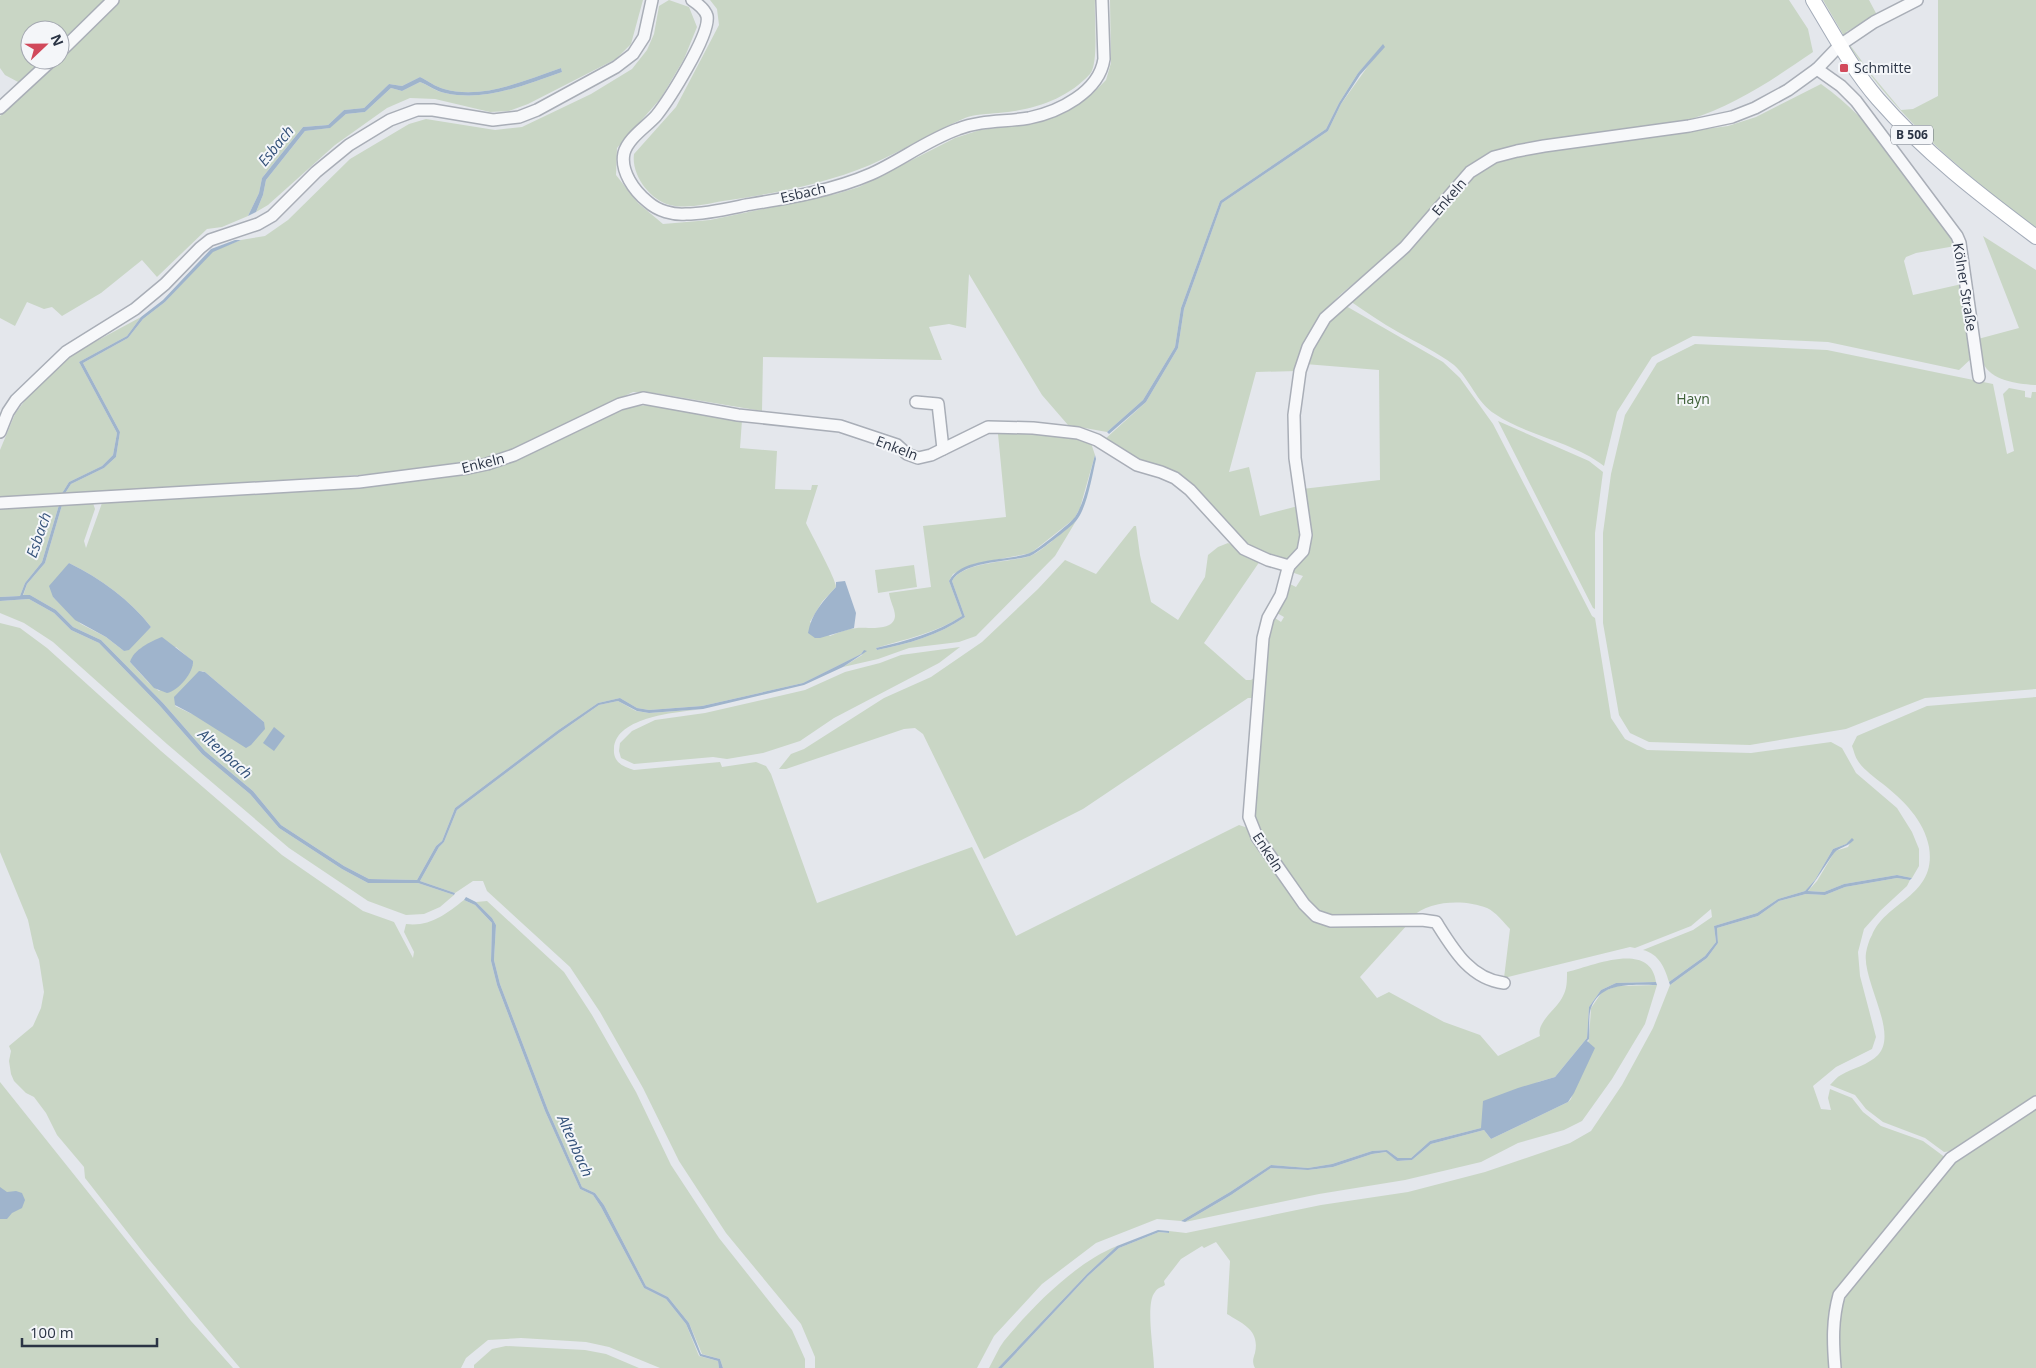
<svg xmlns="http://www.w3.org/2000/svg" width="2036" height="1368" viewBox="0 0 2036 1368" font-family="'Open Sans',sans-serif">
<rect width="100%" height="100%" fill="#e4e7ec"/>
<g fill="#c9d6c5" fill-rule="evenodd">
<polygon points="0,0 105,0 60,44 60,30 30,30 30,60 44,60 20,83 5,75 0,68"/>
<path d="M120,0H643L631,44L616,59L528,104L509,111L490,112L435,99L410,98L387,108L335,145L268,205L256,212L263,195L266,180L305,131L329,128L346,114L365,112L391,88L402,91L420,82C428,85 436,92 445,93C486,102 524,85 562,72L561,68C525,80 483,100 444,89C436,87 428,81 420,77L402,86L389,84L364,108L344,110L328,125L303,127L262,178L259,193L248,216L222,227L207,229L157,277L142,260L101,293L62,316L52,307L44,309L27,302L15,326L0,318V116Z"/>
<path d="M669,0L689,7L697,27L684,59L661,98L617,148L616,175L638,203L663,224L710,220L836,194L859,187L955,138L980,130L1031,124L1064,113L1092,94L1106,80L1111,63L1110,0H1789L1808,29L1813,52C1772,80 1736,105 1688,120L1511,146L1488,153L1468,166L1401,243L1383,260L1342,293L1323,312L1297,371L1256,372L1229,472L1249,467L1260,516L1298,506L1301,521L1300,549L1292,558L1281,560L1250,548L1189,482L1139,461L1104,440L1146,402L1178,348L1184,309L1222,203L1328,131L1341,104L1383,45L1358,73L1339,103L1326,129L1220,201L1181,308L1175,347L1143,400L1107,432L1068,425L1042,395L969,274L966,328L949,324L929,327L942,360L763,357L762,411L654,393L633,392L498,456L402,472L64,495L71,484L104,468L116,457L120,432L83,363L128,338L143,319L165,302L213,251L241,240L265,236L288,220L350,159L409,124L426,119L495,130L522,127L591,94L632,69L647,50L654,34L659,6Z"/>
<path d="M710,0H1095C1094,16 1099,64 1090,74C1066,100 1033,110 998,113C988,114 974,114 965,118C932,132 902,151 870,165C824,184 772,194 723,201C707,204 687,209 670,205C650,200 631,175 634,154L676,107L719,25L717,9Z"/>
<polygon points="1823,0 1869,0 1877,15 1846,32 1847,36 1844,36"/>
<path d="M1938,0H2036V228C1963,172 1903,124 1850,47V45L1872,75L1901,110L1913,109L1938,96Z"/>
<path d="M1821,84C1878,124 1916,187 1956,242L1955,246L1916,253L1906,257L1904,261L1913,295L1962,284L1973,357L1959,370L1828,342L1693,336L1652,357L1617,412L1604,466C1572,441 1529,437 1495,414C1476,402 1470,379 1454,365C1437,352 1417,343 1398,332C1382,323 1366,312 1350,301L1410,251L1474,176L1499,161L1546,151L1728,126L1756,117Z"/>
<path d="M1983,236L2036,270V385C2018,384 1991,381 1983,363C1979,356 1979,347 1978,339L2019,328Z"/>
<path d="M1346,306L1443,362L1460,378L1493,424L1592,616L1595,618L1611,718L1625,739L1647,750L1751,753L1831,742L1842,748L1856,773L1897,808L1912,832L1919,849V866L1912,878L1897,875L1844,884L1824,892L1808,891L1817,881L1835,851L1848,847L1852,839L1846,844L1833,849L1815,880L1805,891L1778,899L1757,913L1714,926L1716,942L1705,956L1669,982C1665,968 1659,954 1643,950L1693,930L1712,917L1711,909L1691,926L1635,948L1630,947L1504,978L1510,929C1504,923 1496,912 1487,908C1465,899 1429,900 1412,917H1331L1318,912L1308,901L1261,835L1254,820L1268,638L1275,618L1281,622L1284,617L1277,613L1287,598L1288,583L1296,587L1303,576L1291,572L1300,562L1302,489L1380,480L1379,370L1305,364L1321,329Z"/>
<polygon points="141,317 127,336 79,362 117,433 113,455 102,466 69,482 61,495 0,498 0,450 15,414 29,395 76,352"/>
<polygon points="1695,344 1827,350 1993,384 2007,454 2014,451 2003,394 2009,388 2025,391 2025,397 2031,398 2032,392 2036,392 2036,689 1925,698 1846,729 1750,745 1649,742 1630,733 1619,715 1603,623 1603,533 1611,474 1625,415 1657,363"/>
<path d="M653,405L742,420L740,448L777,451L775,489L811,490L812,485H818L806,523C811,534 836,579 836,587L822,602L810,622L830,636C839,632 847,629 857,628C867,627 894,632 895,616C895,609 890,601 889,593L931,587L923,526L1006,517L998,434C1025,431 1066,432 1091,443L1095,455L1080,508L1074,519L1031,553L974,564L953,574L949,581L962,616C936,633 906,639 876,648L877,650C908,644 939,635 965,617L952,581C964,561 1009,563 1030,556C1041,552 1066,529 1076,521L1055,556L976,636L959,642L909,648L878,659L843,667L862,655L864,650L861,654L803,683L702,706L649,710L637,708L620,698L598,703L557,731L455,808L442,841L436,846L417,880L369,879L344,866L281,825L253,791L205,751L163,703L101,640L73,627L56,610L30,595L23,596L27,584L45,563L62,505L93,503L95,509L84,541L86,548L102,503L403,483L459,474L531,453L631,406ZM69,563C100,578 130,600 151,627L124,651L106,637L81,624L53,597ZM176,647L192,661L193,664L159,691L148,682L130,662ZM202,671L205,672L264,722L192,714L175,706Z"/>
<polygon points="1498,421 1589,461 1603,472 1595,533 1595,609 1593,608"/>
<polygon points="59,505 42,562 25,583 20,596 0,597 0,508"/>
<polygon points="1134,526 1136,526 1140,555 1151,602 1178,620 1205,577 1208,555 1218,547 1228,543 1260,561 1204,643 1246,680 1251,680 1255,677 1253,698 1248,698 1083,809 984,859 923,734 915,728 904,729 786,769 779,769 791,754 804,749 884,698 931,677 982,642 1038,589 1065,560 1096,574"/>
<polygon points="914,565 917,587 878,593 875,570"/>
<polygon points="29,599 54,613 71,630 99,643 160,706 202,754 250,794 279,828 342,869 368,883 418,883 454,895 440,907 424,914 406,915 368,901 289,848 167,744 53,642 24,623 0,613 0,601"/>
<path d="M0,623L20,628L47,648L161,751L282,855L363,911L394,922L413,958L414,952L404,932L406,924C430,927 446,914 464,900L475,905L492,923L491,961L497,985L545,1111L580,1189L593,1195L601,1207L644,1288L666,1299L686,1324L699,1356L718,1361L719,1368H660L609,1347L586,1342L521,1338L488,1340L466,1358L461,1368H240L146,1256L85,1178L84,1167L57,1135L46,1113L34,1097L26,1093L14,1081L11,1074L9,1061L11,1051L9,1046L33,1026L41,1008L44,992L39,960L34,948L28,920L0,852Z"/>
<polygon points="960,647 939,663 834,718 800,741 763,753 727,759 713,757 634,764 621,758 619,751 620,743 632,731 655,720 705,713 805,690 845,672 880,663 901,655"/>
<path d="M2036,697V1096L1952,1151L1944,1152L1925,1138L1883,1122L1866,1109L1855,1095L1830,1085C1834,1081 1837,1077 1841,1075C1853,1068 1868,1065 1878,1055C1899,1033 1862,981 1866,953C1867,947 1869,940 1872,935C1886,901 1937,896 1929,847C1924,820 1903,800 1883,784C1875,778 1863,769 1858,761C1855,757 1854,751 1852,746L1857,736L1927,706Z"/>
<path d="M618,701L636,711L649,713L703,709C680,712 615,716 614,749C613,762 623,767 634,770L720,762L722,767L756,762L766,766L771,774L817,903L972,847L1016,936L1239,825L1248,828L1313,920L1408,924L1360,977L1377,998L1389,992L1444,1022L1480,1035L1498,1056L1540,1036C1536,1022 1558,1008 1563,996C1567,989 1567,981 1567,972C1593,966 1650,940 1656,982L1616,983L1601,990L1589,1007L1587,1038L1555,1077L1538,1082L1481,1128L1430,1141L1411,1158H1398L1387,1150L1372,1151L1332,1164L1308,1168L1271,1165L1230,1192L1181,1221L1157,1219L1096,1243L1042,1284L994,1336L977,1368H815V1357L801,1324L726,1233L679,1161L643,1088L600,1012L570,967L487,891L483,881H473L455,893L420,881L439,847L444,842L457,810L559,733L599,705Z"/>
<path d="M1897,878L1910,880L1907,886L1880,911L1864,929L1858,952L1860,976L1876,1037L1872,1049L1836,1067L1813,1086L1821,1109L1831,1110L1828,1098L1830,1089L1852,1098L1863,1112L1881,1126L1923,1141L1946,1158L1839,1289L1830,1304L1829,1334L1831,1368H1255C1252,1362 1253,1359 1255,1353C1260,1330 1243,1324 1227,1314L1230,1261L1216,1242L1204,1248L1202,1246L1181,1259L1164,1281L1165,1285C1162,1287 1157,1288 1155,1292C1145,1303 1154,1351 1154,1368H1002L1088,1276L1119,1248L1159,1232L1168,1233L1169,1231L1186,1233L1321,1205L1408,1192L1485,1172L1570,1143L1591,1131L1622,1085L1653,1028L1670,985L1707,958L1718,943L1717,928L1758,916L1779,901L1806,894L1825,895L1845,887Z"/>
<polygon points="487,901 564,972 592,1015 636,1092 671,1165 719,1238 792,1330 805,1359 805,1368 723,1368 720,1359 702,1354 689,1323 668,1297 646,1286 604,1205 595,1193 582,1187 548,1110 500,984 494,960 496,925 492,918 476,902"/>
<polygon points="1657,985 1645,1024 1612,1079 1582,1121 1564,1130 1518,1143 1481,1162 1405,1180 1319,1194 1185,1222 1231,1195 1271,1168 1308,1170 1333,1167 1372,1154 1387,1152 1397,1161 1412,1160 1431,1144 1484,1130 1491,1139 1568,1102 1571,1099 1589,1039 1591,1008 1602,992 1617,986"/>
<polygon points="0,1082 191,1321 233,1368 0,1368"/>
<path d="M2036,1106V1368H1841C1839,1343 1835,1317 1847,1295L1958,1159Z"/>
<path d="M1117,1246L1087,1274L998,1368H989C994,1359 998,1349 1004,1341C1032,1307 1076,1262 1117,1246Z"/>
<polygon points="506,1346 585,1350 606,1354 639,1368 474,1368 474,1365 492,1349"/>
</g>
<g fill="#9fb4cc">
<polygon points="1383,44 1385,47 1360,75 1341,104 1328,131 1222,203 1184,309 1178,348 1146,402 1109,434 1107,432 1143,400 1175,347 1181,308 1220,201 1326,129 1339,103 1358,73"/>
<path d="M561,68L562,72C524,85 486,102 445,93C437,92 428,85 420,82L402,91L391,88L365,112L346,114L330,128L305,131L266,180L263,195L256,212L248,216L259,193L262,178L303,127L328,125L344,110L364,108L389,84L402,86L420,77C428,81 436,87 444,89C483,100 525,80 561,68Z"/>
<polygon points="235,240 241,240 213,252 165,302 143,319 128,338 83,363 120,432 116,457 104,468 71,484 64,495 61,495 69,482 102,466 113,455 117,433 79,362 127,336 141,317 163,300 211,249"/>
<path d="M1095,455L1096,459C1092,476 1087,508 1076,521C1071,527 1036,554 1030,556C1010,562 963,561 952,581L965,617C939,635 908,644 877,650L876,648C906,641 936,633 962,616L949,581C963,556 1006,562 1030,553C1036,551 1071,523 1075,517C1086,500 1089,475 1095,455Z"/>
<polygon points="59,505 62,505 45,563 27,584 23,595 30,595 56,610 73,627 101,640 163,703 205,751 253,791 281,825 344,866 369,879 417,880 436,846 442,841 455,808 557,731 598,703 620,698 637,708 649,710 702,706 803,683 861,654 864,650 867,651 843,667 804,685 703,709 649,713 637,711 618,701 599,705 559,733 457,810 444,842 439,847 420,881 455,893 454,895 418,883 368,883 342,869 279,828 250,794 202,754 160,706 99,643 71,630 54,613 29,599 0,601 0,597 20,596 25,583 42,562"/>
<path d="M69,563C100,578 130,600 151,627L129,650L124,651L106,637L75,620L53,597L49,586Z"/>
<path d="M845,581L856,613L854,628L820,638H815L808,633C811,614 823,601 836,587V582Z"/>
<path d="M162,637L193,661C194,672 178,691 167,693L154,688L130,662C133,650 151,641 162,637Z"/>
<polygon points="199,671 205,672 264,722 265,729 251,745 246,748 192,714 175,705 174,697"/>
<polygon points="274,727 285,736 274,751 263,743"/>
<path d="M1852,838L1854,840C1847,847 1843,846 1836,851C1833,853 1813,885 1808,891L1824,892L1844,884L1897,875L1912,878L1910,880L1897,878L1845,887L1825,895L1806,894L1779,901L1758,916L1717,928L1718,943L1707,958L1670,985L1669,982L1705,956L1716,942L1714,926L1757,913L1778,899L1805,891L1815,880L1833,849L1846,844Z"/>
<polygon points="466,897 476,902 492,918 496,925 494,960 500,984 548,1110 582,1187 595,1193 604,1205 646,1286 668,1297 689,1323 701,1354 720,1359 723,1368 719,1368 718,1361 700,1356 686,1324 666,1299 644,1288 601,1207 593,1195 580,1189 545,1111 497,985 491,961 492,923 475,905 464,900"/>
<path d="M1656,982L1657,985C1634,985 1601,981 1591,1008C1588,1017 1590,1030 1589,1039L1587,1041L1595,1048L1574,1093L1568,1102L1491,1139L1484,1130L1431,1144L1412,1160L1397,1161L1386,1152L1372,1154L1333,1167L1308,1170L1271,1168L1231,1195L1185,1222L1181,1221L1230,1192L1271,1165L1308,1168L1332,1164L1372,1151L1387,1150L1398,1158H1411L1430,1141L1481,1128L1483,1101L1518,1088L1555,1077L1587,1038L1589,1007L1601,990L1616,983Z"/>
<polygon points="0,1187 7,1192 16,1191 22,1193 25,1200 22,1208 12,1213 7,1219 0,1219"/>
<polygon points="1158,1230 1169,1231 1169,1233 1159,1232 1119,1248 1088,1276 1002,1368 998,1368 1087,1274 1117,1246"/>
</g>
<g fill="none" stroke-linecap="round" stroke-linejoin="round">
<g stroke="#a9aeb7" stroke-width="14">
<g id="minor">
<path d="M692,0C698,4 705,9 707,16C711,34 668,101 656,116C646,127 628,138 624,153C620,171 634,191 648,202C658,211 673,215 686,214C706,214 727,209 746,205C788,198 832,191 871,174C900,161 927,140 958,129C981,120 1005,122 1029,118C1059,112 1099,92 1104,59L1102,0"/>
<polyline points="60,52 113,0"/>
<polyline points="1817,69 1841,86 1856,101 1957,236 1960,243 1979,377"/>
<polyline points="0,108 52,60"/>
<polyline points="916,402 938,404 943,449"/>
<polyline points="0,432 8,412 16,400 66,352 135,309 165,284 200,248 210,240 258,224 272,216 316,172 349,145 390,120 417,110 433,110 493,120 519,117 537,110 616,67 633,54 644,37 652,0"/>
<polyline points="0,503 359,482 468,468 487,464 514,455 620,404 643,398 738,415 840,426 897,445 907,454 918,458 931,455 988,427 1033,428 1078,433 1097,440 1137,465 1161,472 1175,478 1190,490 1244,549 1268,560 1289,566"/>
<path d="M1504,983C1470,979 1453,949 1436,922L1422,920L1331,921L1316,916L1304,904L1257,837L1249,817L1263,638L1268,618L1281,595L1287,572L1289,566L1303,551L1306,535L1295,458L1294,415L1300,371L1308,347L1325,318L1405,247L1470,172L1494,157L1517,151L1544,146L1689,126L1732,117L1755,108L1788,90L1817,69L1840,45L1874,22L1917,0"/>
<path d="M1835,1368C1833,1343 1832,1320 1839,1295L1951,1158L2036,1102"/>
</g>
</g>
<g stroke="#a3abb8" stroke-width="16">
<path id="major" d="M1813,0C1833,33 1852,69 1878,99C1924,152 1980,195 2036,237"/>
</g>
<use href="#minor" stroke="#f7f8fa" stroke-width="11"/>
<use href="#major" stroke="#fff" stroke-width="14"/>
</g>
<rect fill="#d1495b" stroke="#f4f6f9" stroke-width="2" x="1839" y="63" width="10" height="10" rx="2.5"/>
<g text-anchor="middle" stroke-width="4" stroke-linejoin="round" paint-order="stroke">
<rect fill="#f4f6f9" stroke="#676e7b" stroke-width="1" x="1891" y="125.5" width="42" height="19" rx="4"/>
<g font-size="12" font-weight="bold" fill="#2b3445">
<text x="1912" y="139">B 506</text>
</g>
<g font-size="14" fill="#2b3445" stroke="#f4f6f9" text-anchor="start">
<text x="1854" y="73">Schmitte</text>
</g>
<g font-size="14" fill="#2b3445" stroke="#f4f6f9">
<text transform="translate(803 193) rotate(-13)" y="5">Esbach</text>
<text transform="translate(1449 197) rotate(-49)" y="5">Enkeln</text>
<text transform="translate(1965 287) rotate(81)" y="5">Kölner Straße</text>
<text transform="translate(897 448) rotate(21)" y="5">Enkeln</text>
<text transform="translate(483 463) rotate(-14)" y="5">Enkeln</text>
<text transform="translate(1268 852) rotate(57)" y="5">Enkeln</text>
</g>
<g font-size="14" fill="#3f6138" stroke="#f4f6f9">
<text x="1693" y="404">Hayn</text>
</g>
<g font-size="15" font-style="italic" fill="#34527a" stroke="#f4f6f9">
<text transform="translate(276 146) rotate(-51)" y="5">Esbach</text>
<text transform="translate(39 535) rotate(-71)" y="5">Esbach</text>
<text transform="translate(225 754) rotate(42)" y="5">Altenbach</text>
<text transform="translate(575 1146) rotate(66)" y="5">Altenbach</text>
</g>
</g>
<g transform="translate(45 45) rotate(68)"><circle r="24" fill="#f4f6f9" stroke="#a4a8b1"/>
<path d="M0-4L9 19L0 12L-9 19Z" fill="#d1495b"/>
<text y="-8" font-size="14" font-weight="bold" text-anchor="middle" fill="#2b3445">N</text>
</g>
<path d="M22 1338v8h135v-8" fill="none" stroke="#2b3445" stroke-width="2.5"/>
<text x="30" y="1338" font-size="15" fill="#2b3445" stroke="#f4f6f9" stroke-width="4" paint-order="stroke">100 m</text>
</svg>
